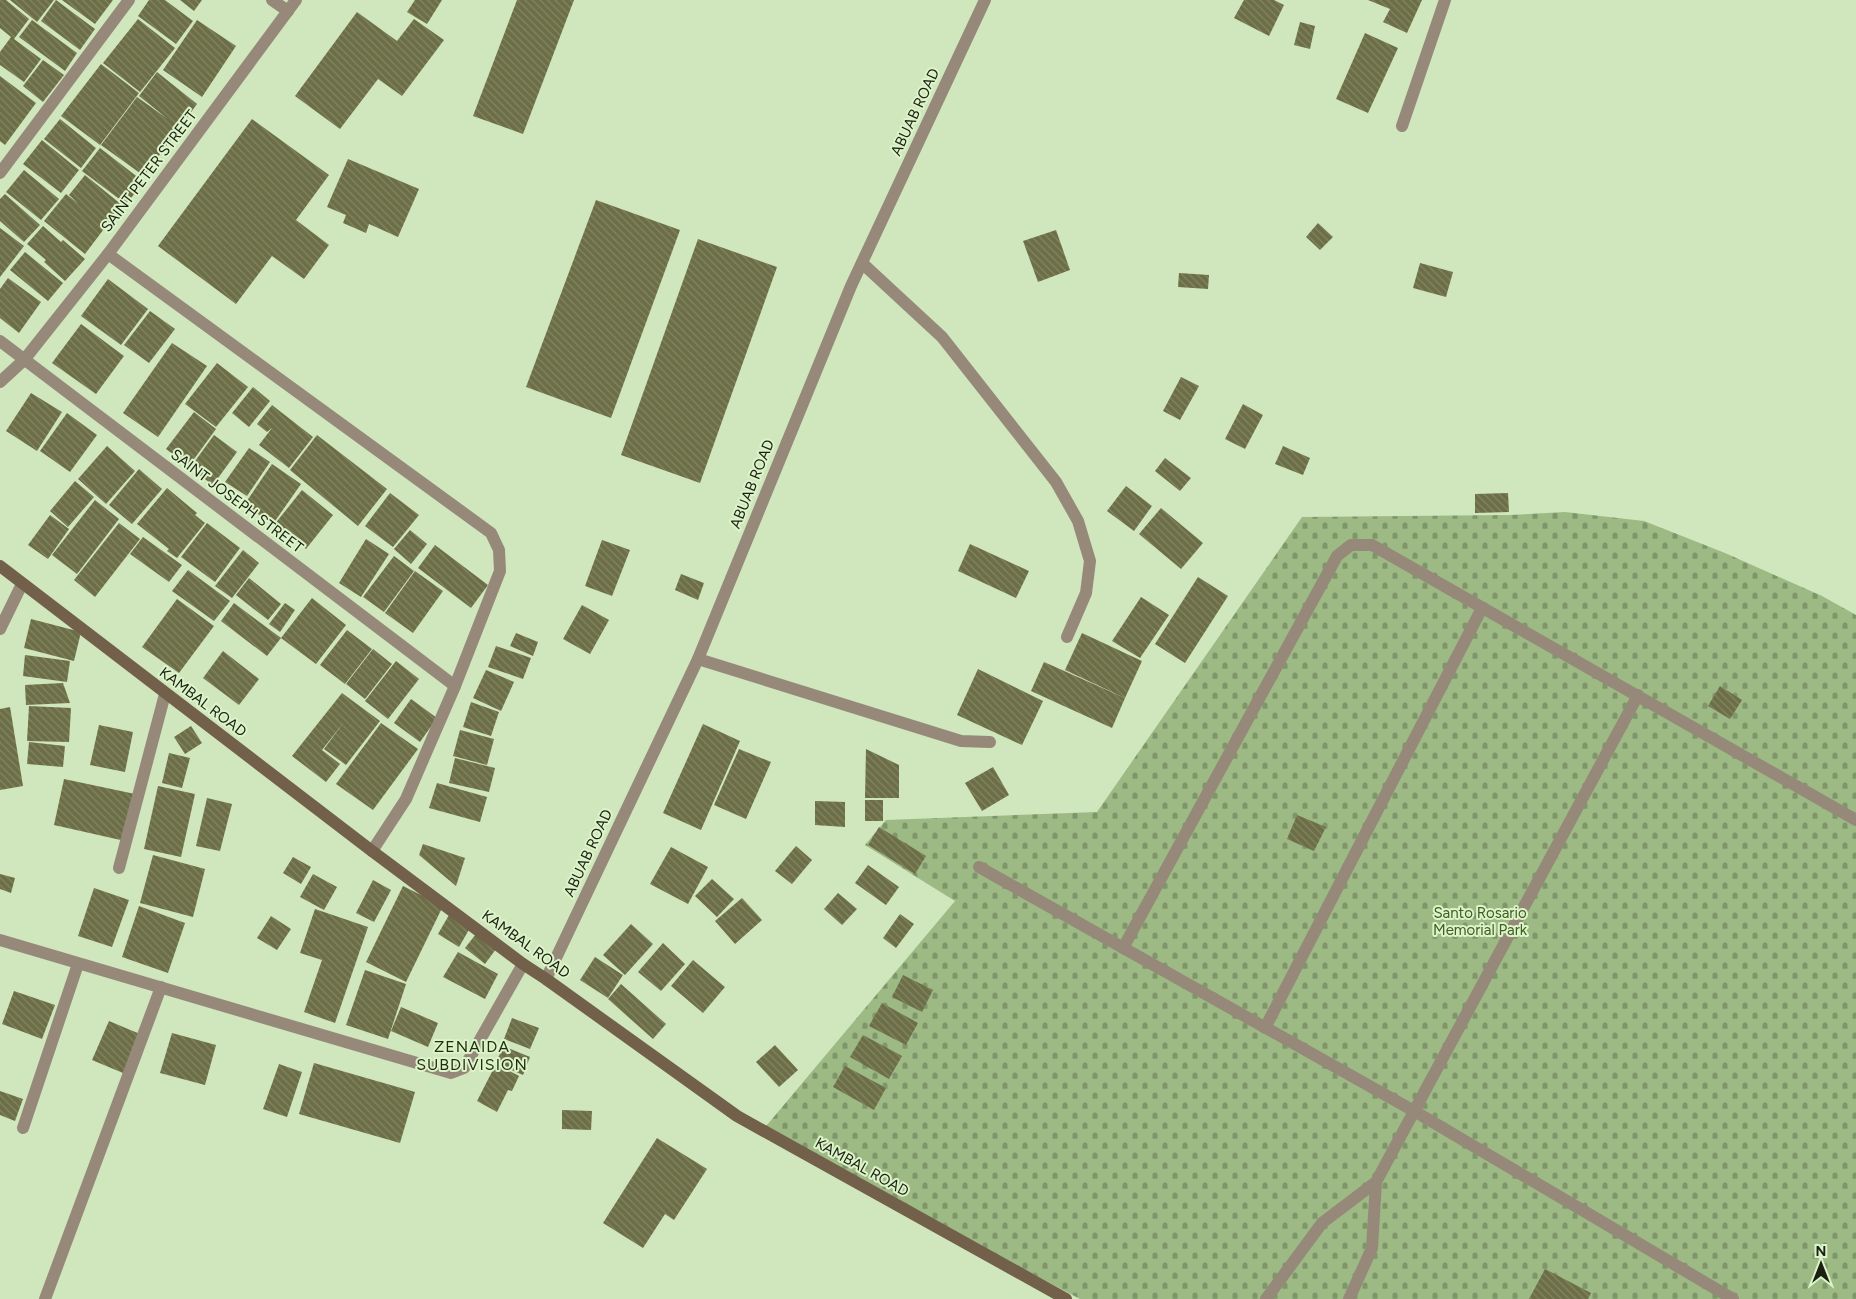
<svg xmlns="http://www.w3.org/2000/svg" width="1856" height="1299" viewBox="0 0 1856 1299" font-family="Figtree,sans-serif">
<defs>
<pattern id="cemetery-stones" width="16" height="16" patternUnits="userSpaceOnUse" patternTransform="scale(1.25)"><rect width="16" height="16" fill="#9db984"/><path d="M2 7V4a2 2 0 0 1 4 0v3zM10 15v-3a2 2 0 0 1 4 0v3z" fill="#7f966b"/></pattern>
<pattern id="building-back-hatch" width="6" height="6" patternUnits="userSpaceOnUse" patternTransform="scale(1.25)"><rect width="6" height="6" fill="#6c6e45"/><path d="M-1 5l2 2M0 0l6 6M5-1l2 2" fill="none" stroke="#838568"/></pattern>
</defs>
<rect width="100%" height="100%" fill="#d0e6bd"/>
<polygon fill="url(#cemetery-stones)" points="1565,512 1644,521 1725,553 1822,596 1856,615 1856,1299 1080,1299 762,1131 955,901 865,845 886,820 1097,812 1302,517 1510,515"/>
<g fill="url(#building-back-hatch)">
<polygon points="0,0 6,0 29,19 14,39 41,59 24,82 0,65 0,52 11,37 0,28"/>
<polygon points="10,0 54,0 37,22"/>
<polygon points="56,0 95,29 80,50 41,21"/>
<polygon points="62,0 113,0 95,24"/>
<polygon points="149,0 165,0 193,21 176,44 138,16"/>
<polygon points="180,0 202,0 194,11"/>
<polygon points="415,0 442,0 427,24 407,12"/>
<polygon points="517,0 574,0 523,134 473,116"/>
<polygon points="1244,0 1274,0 1284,5 1269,36 1234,18"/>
<polygon points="1368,0 1422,0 1407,33 1383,22 1390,9"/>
<polygon points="357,12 397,41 414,19 444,40 402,96 378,79 340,129 295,96"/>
<polygon points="138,19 175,48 140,92 103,63"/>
<polygon points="32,20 77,53 65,71 19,37"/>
<polygon points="197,20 236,46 202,97 163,70"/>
<polygon points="1300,22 1315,26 1310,49 1294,45"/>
<polygon points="1365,33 1398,48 1368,113 1336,99"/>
<polygon points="43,60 64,75 43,102 23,86"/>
<polygon points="101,64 139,93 100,145 61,116"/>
<polygon points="157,72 197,104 144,176 101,145 137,97 168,119 139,96"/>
<polygon points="0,76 36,103 5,145 0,141"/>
<polygon points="60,119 96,148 81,168 44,139"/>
<polygon points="252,119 329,175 296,220 329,245 304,279 272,256 236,304 158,246"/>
<polygon points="42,140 79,170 61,193 23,164"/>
<polygon points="100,148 144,182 126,204 82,171"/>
<polygon points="348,159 419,189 398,237 369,224 366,233 343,223 346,215 327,207"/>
<polygon points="24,170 59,199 41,220 6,192"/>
<polygon points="85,175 122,205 85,254 44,221 66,194 79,204 69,195"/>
<polygon points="5,194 40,225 24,242 0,221 0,199"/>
<polygon points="596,200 680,230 611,418 526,387"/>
<polygon points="1318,223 1333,237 1320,250 1306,237"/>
<polygon points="43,226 61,242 63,240 85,259 65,281 44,262 46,260 27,244"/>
<polygon points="0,228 24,246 0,277"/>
<polygon points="1056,230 1070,270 1038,282 1023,241"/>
<polygon points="698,239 777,267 700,483 621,455"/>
<polygon points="25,252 63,283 48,301 10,270"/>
<polygon points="1420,263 1453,272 1446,297 1413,288"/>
<polygon points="1179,273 1209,275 1208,289 1178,287"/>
<polygon points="8,278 41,302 19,333 0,318 0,289"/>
<polygon points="108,279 148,309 121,345 81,316"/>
<polygon points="150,311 175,329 149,363 124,345"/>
<polygon points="81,324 124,356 96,394 52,363"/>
<polygon points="172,343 207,366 158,437 123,413"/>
<polygon points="217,363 248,387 216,427 185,404"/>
<polygon points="1181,377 1199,386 1180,420 1163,411"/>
<polygon points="253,387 270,401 249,427 232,413"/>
<polygon points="31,393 62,412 37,451 6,431"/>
<polygon points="1243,404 1263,415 1245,449 1225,439"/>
<polygon points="272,405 313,437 289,468 259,445 272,428 267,432 257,424"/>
<polygon points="194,412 216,429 189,466 166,449"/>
<polygon points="67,413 97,435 70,472 40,451"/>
<polygon points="214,435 237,452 213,485 190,468"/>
<polygon points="317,435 387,489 358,526 290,470"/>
<polygon points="107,446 135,471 106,504 78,479"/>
<polygon points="1283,446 1310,458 1303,475 1275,464"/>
<polygon points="249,448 270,462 247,496 225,482"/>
<polygon points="1165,458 1191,478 1180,491 1155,471"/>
<polygon points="272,464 301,484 273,524 244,505"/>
<polygon points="139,469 162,489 132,524 109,505"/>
<polygon points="75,481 94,497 68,527 50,511"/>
<polygon points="1126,486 1152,506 1134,531 1107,511"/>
<polygon points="167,488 197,513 195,515 205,523 177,558 167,551 169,549 137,524"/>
<polygon points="302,490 333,515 306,549 274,525"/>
<polygon points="390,493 419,515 393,547 365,526"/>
<polygon points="1508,493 1509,512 1475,513 1475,494"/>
<polygon points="95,500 119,519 77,574 52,555"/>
<polygon points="1161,508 1203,543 1181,569 1139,534"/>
<polygon points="50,515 69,529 48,559 28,545"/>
<polygon points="119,523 140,539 95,597 74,580"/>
<polygon points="207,523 240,548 215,582 181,557"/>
<polygon points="410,530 427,544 411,564 394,549"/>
<polygon points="143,537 182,565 169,582 130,554"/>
<polygon points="366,539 389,554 361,597 339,583"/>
<polygon points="602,540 630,550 612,596 585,586"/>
<polygon points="970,544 1029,571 1016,598 958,571"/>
<polygon points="435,545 488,585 471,608 418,568"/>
<polygon points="243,550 259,563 232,598 215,586"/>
<polygon points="394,556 414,571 384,612 363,597"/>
<polygon points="188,570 230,601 214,621 172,591"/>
<polygon points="415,571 443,591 413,633 385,613"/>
<polygon points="681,574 704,583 698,600 675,590"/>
<polygon points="1198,577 1228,596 1185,663 1155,644"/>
<polygon points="249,578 281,604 268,620 236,595"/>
<polygon points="1141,597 1169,615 1140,658 1112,641"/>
<polygon points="312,598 346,625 316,664 281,638"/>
<polygon points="177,599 214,626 179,673 142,647"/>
<polygon points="234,603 281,638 267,656 221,621"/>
<polygon points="285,603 295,610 280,632 269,624"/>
<polygon points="582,605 609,620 590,654 563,639"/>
<polygon points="31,619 81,632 74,661 24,648"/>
<polygon points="347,630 372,649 345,684 320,665"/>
<polygon points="516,633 538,642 533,656 510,646"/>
<polygon points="1082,633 1142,661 1125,698 1065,670"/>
<polygon points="496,646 531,658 523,679 488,667"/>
<polygon points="373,649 392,664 365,699 346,684"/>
<polygon points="223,651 259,679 239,705 203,678"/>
<polygon points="25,655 70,661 67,682 23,676"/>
<polygon points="396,661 419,679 388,719 365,701"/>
<polygon points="1044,662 1125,698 1112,728 1031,691"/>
<polygon points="978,669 1043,701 1022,745 957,715"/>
<polygon points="486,670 514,682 501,711 473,698"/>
<polygon points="63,683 70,703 26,705 25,685"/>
<polygon points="1720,686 1742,700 1730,719 1708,706"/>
<polygon points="342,693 380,721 346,765 324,749 344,722 322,750 340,764 326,782 292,756"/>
<polygon points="411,699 437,718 420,742 394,723"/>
<polygon points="471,702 499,712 491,736 463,727"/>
<polygon points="29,706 71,708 69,742 27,741"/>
<polygon points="10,707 23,786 0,790 0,709"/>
<polygon points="381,723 418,749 373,810 336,784"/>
<polygon points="703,724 740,741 701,830 663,813"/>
<polygon points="99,725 133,732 125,772 90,765"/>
<polygon points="191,726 202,743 185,754 174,737"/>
<polygon points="460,730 494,739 487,765 453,756"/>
<polygon points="29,742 65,746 63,767 27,764"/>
<polygon points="739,749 771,762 746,819 714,805"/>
<polygon points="866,749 899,765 899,798 865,798"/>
<polygon points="169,753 190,758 182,788 162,783"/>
<polygon points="455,758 495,768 489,792 449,783"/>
<polygon points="993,767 1009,795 982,811 965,783"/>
<polygon points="64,779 135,794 125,841 54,825"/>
<polygon points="437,783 487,797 480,822 429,808"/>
<polygon points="158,786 195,794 181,857 144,849"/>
<polygon points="207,798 232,804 220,851 196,846"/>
<rect x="865" y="800" width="18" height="21"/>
<polygon points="815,801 845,802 845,827 815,825"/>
<polygon points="1297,815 1326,827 1314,851 1287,839"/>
<polygon points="879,827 926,856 915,874 868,845"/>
<polygon points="423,844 465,858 456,886 419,855"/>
<polygon points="796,846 812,860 792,884 775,871"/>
<polygon points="671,847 708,867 688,904 650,884"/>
<polygon points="153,855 205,869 193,917 140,903"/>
<polygon points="293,857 311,867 301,884 283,873"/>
<polygon points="868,865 899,887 886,905 855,883"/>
<polygon points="0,874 15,878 11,893 0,889"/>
<polygon points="313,874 337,887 324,910 300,897"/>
<polygon points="712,879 734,899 717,917 695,896"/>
<polygon points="373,880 391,890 374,922 356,913"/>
<polygon points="403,886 443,906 406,982 366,962"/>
<polygon points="94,888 129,900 112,947 78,936"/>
<polygon points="838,893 857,909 842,925 824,909"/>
<polygon points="742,898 762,920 735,944 715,921"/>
<polygon points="139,906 185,923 168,973 122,957"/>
<polygon points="315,909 368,927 335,1023 304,1012 322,960 300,953"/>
<polygon points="900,914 914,924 896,948 883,938"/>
<polygon points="449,915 470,928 459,947 438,934"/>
<polygon points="271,916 291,929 277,950 257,938"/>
<polygon points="631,924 653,944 625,975 603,955"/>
<polygon points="476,934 496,949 485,964 465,948"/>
<polygon points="663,943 685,964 661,991 638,972"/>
<polygon points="458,952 498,974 485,999 443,977"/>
<polygon points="595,957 623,975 608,998 580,980"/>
<polygon points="693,960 725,987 703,1013 671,986"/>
<polygon points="365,970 406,984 388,1039 346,1025"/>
<polygon points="903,975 933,990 922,1012 892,997"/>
<polygon points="621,984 666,1024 653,1039 608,999"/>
<polygon points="14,991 55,1005 42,1039 2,1024"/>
<polygon points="882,1003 918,1023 906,1045 869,1026"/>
<polygon points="401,1007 438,1023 428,1047 391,1031"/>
<polygon points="512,1018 539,1028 530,1049 504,1039"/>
<polygon points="109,1021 140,1034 123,1073 92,1060"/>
<polygon points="172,1033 216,1045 205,1085 160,1073"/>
<polygon points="863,1035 902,1056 889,1079 850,1057"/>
<polygon points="775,1045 798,1070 779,1087 756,1062"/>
<polygon points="503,1046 530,1057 523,1075 496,1063"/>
<polygon points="314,1063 415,1092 400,1143 299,1114"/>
<polygon points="279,1064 302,1072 287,1117 263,1109"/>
<polygon points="496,1064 519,1076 512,1091 508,1090 497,1112 477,1101"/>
<polygon points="845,1066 886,1088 874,1110 833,1087"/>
<polygon points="0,1091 23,1099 15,1121 0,1115"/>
<polygon points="562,1110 592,1111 591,1130 562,1129"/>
<polygon points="657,1138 707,1169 674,1220 665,1214 643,1248 603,1223"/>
<polygon points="1545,1269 1591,1293 1588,1299 1529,1299"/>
</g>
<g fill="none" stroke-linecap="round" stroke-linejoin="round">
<g stroke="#96897a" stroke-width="12">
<polyline points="1402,126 1445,0"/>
<polyline points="862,263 942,337 1056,482 1078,521 1090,561 1086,593 1067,637"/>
<polyline points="698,659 961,741 990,742"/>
<polyline points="979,867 1414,1111 1733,1299"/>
<polyline points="1123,948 1337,556 1351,545 1372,545 1856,820"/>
<polyline points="1265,1028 1482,608"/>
<polyline points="1266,1299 1322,1223 1376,1182"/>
<polyline points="1349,1299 1372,1248 1376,1182 1638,695"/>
</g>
<g stroke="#96897a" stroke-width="12">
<polyline points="272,0 288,11"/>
<polyline points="0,173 129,0"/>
<polyline points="108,254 491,533 499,550 500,571 455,686 406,799 372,851"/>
<polyline points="0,341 455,686"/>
<polyline points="0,382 24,360 108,254 296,0"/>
<polyline points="0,629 22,584"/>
<polyline points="119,868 165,694"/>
<polyline points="0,940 451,1073 464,1068 523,964"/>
<polyline points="23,1128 78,964"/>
<polyline points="45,1299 161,987"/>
</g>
<polyline stroke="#96897a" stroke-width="12" points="546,979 698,659 851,286 985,0"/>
<polyline stroke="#73604b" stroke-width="12" points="0,566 372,851 523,964 546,979 737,1116 1066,1299"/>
</g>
<g text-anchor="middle" stroke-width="4" stroke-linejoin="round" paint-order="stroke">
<g font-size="15" fill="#1a2112" stroke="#ddf3ca">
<text transform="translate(915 112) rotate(-65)" y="5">ABUAB ROAD</text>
<text transform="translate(149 171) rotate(-53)" y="5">SAINT PETER STREET</text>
<text transform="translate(752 484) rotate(-68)" y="5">ABUAB ROAD</text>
<text transform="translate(237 501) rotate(37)" y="5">SAINT JOSEPH STREET</text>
<text transform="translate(203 702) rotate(37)" y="5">KAMBAL ROAD</text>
<text transform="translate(588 853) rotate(-65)" y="5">ABUAB ROAD</text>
<text transform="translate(526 944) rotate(36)" y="5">KAMBAL ROAD</text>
<text transform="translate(862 1167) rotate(29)" y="5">KAMBAL ROAD</text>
</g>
<g font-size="15" fill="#415d21" stroke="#ddf3ca">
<text x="1480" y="918">Santo Rosario<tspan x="1480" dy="17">Memorial Park</tspan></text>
</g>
<g font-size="16" letter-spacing="1" fill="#1f2f0d" stroke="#ddf3ca">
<text x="472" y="1052">ZENAIDA<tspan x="472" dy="18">SUBDIVISION</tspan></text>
</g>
</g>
<g transform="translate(1821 1264)" stroke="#ddf3ca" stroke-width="4" paint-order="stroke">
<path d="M0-4L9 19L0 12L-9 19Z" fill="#1a2112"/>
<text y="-8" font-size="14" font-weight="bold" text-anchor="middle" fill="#1a2112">N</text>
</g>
</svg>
